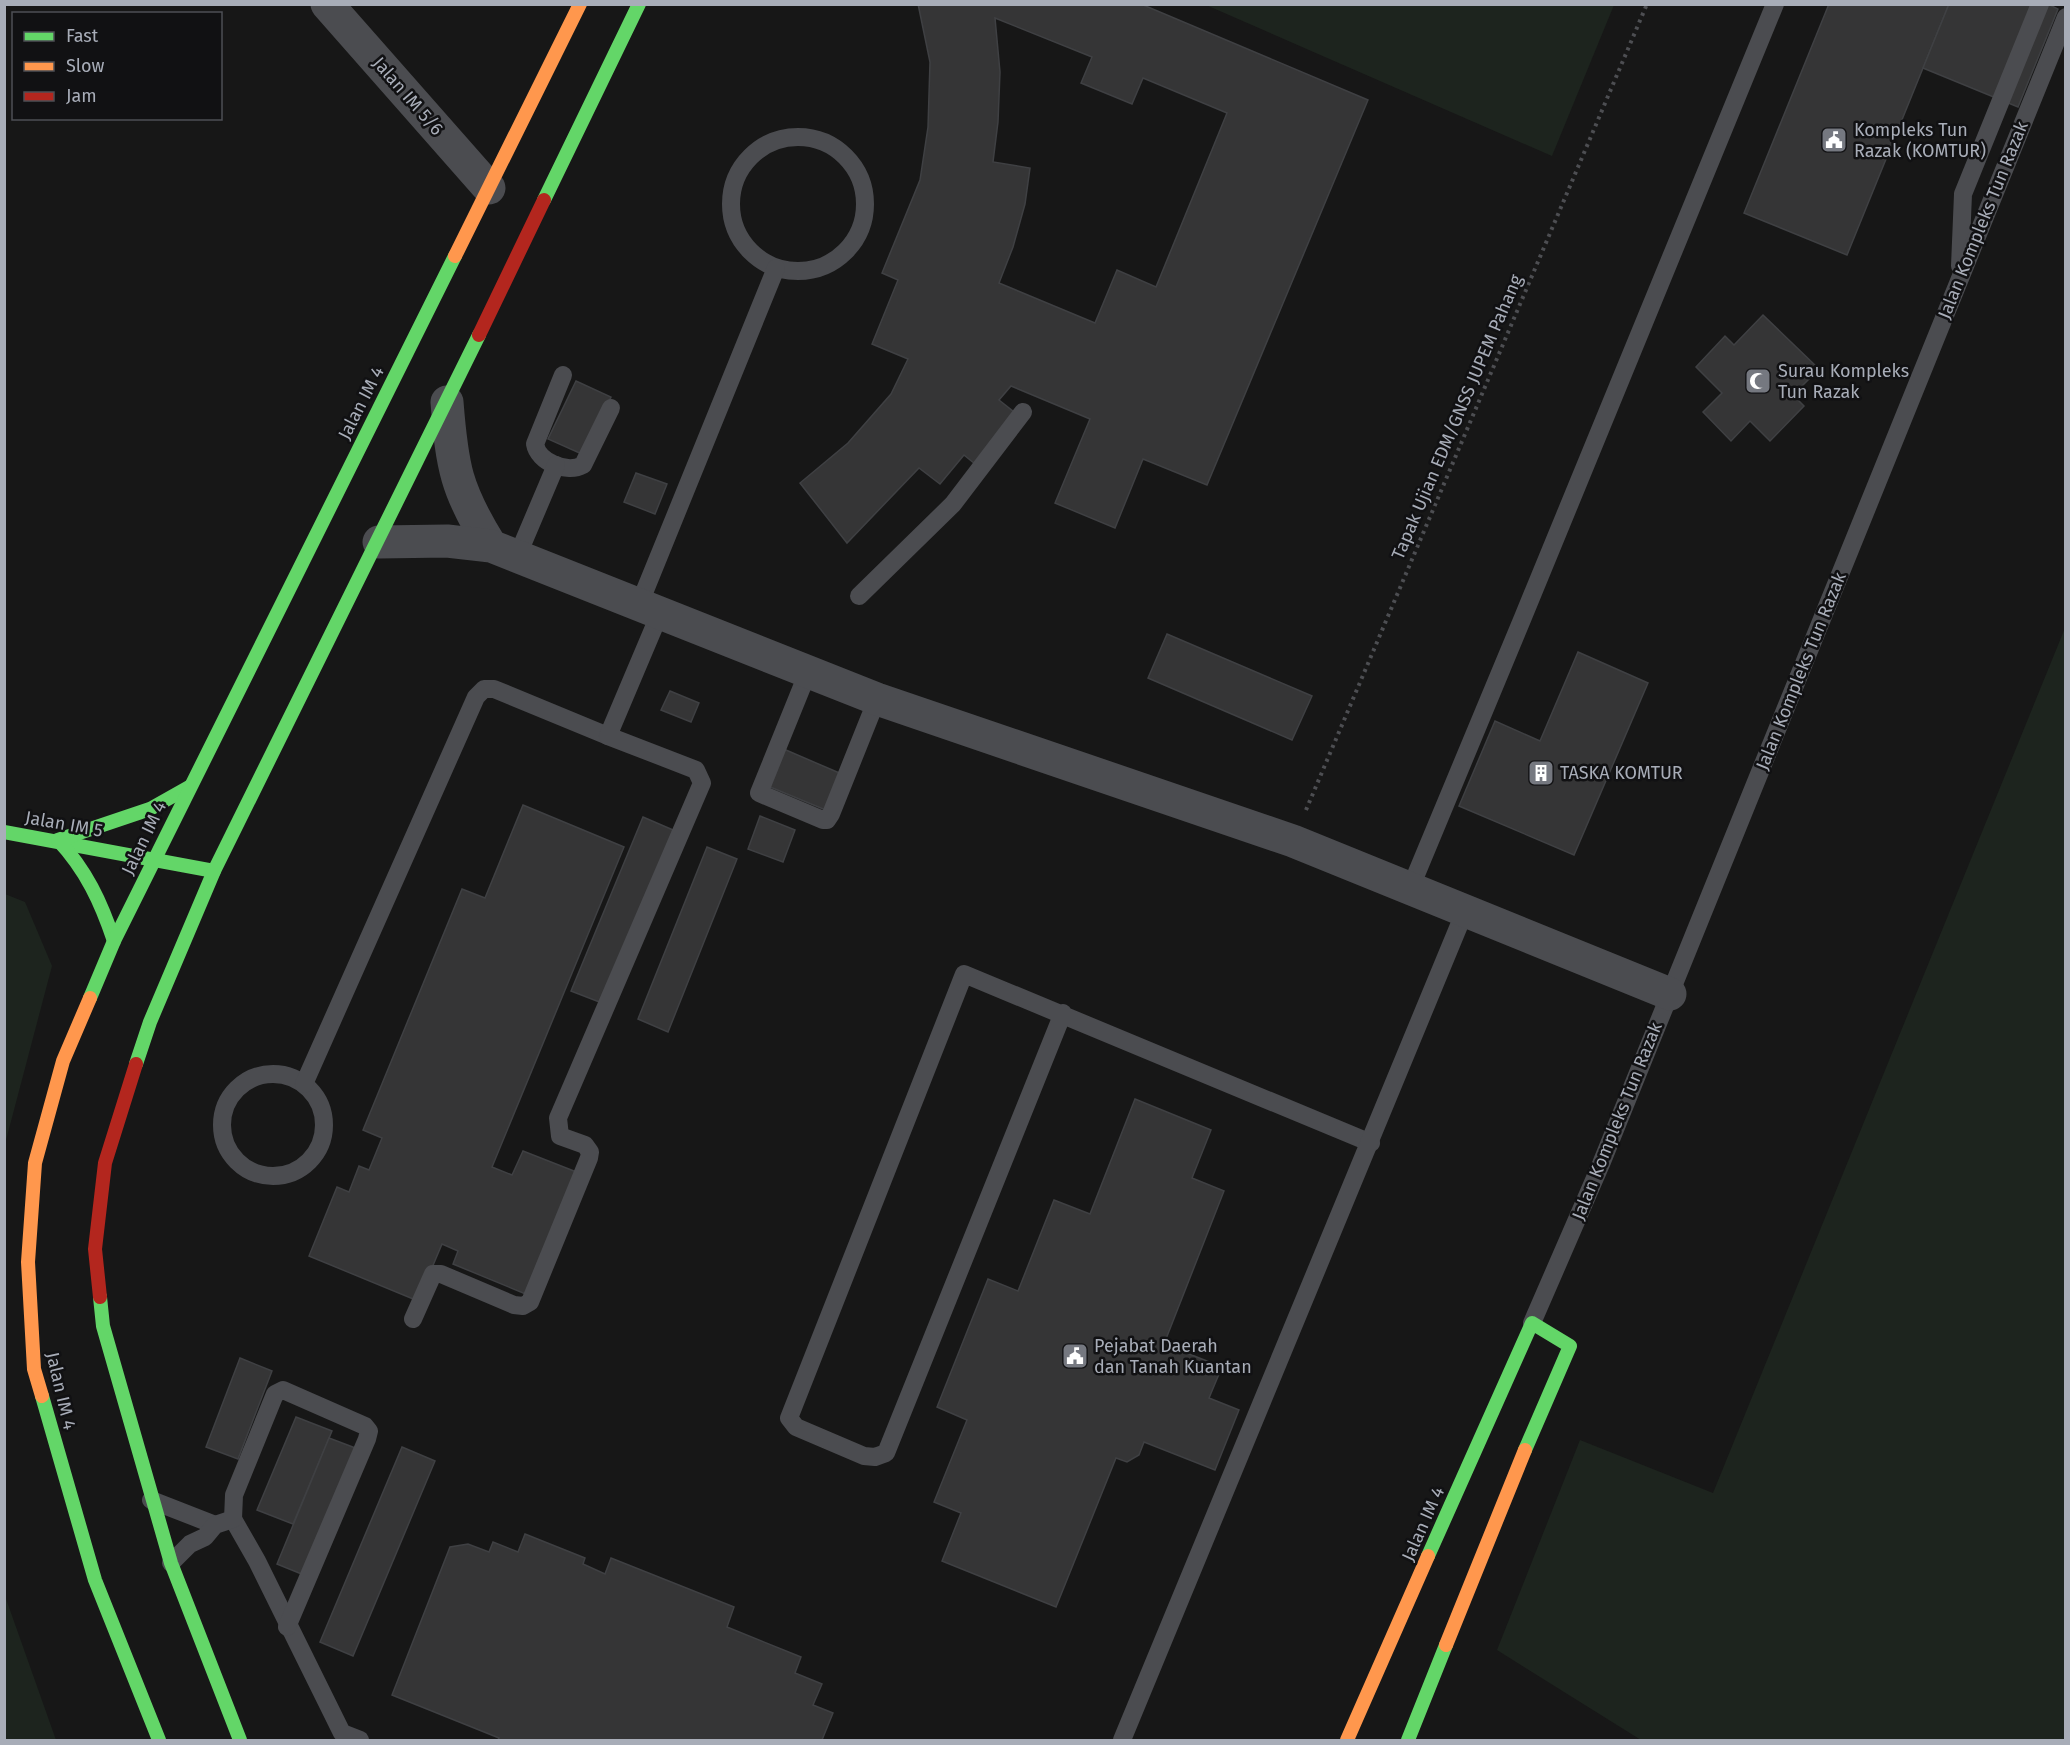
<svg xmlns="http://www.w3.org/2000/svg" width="2070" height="1745" viewBox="0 0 2070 1745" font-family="'Fira Sans',sans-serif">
<rect width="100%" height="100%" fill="#171717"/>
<g fill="#1d241e">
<polygon points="1206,5 1614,5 1552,156"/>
<polygon points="2065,628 2065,1740 1641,1740 1497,1650 1580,1440 1713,1493"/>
<polygon points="5,894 25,902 52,966 5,1144"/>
<polygon points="5,1596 56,1740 5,1740"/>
</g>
<g fill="#353536" stroke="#3f4043" stroke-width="1.5" fill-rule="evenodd">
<path d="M918,4H1141L1368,100L1207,485L1143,459L1115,528L1055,503L1090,419L1011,386L999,400L1014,412L975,464L964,455L940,484L919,468L847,543L800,483L848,443L891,394L908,359L872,344L898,280L882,273L920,180L928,127L930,62ZM995,18L1092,57L1081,83L1132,104L1143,78L1227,113L1156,287L1117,270L1095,323L999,283L1013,247L1025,204L1030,168L993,162L998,122L1000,72Z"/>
<polygon points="1829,4 1949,4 1847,255 1744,213"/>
<polygon points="1949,4 2048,4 2058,9 2018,107 1923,68"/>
<polygon points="1763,315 1819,369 1793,395 1804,406 1770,441 1750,421 1731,441 1703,412 1722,393 1696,367 1725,336 1734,345"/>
<polygon points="576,381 611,397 584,455 548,439"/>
<polygon points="636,473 667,484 655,514 624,502"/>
<polygon points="1167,634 1312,696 1292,740 1148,678"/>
<polygon points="1578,652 1648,683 1574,855 1459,806 1495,721 1540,741"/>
<polygon points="670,691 699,703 691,722 661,710"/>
<polygon points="779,747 844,775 828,811 763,784"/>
<polygon points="523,805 624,847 492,1167 512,1175 523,1151 579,1173 528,1295 453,1264 458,1251 442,1244 418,1301 309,1256 337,1187 349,1192 359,1166 369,1170 382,1138 363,1130 462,889 485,898"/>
<polygon points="760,816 795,830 783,862 748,849"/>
<polygon points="643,817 673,830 602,1003 571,991"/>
<polygon points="707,847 737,859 668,1032 638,1019"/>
<polygon points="1135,1099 1211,1130 1192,1178 1224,1191 1164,1344 1222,1367 1209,1398 1239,1410 1215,1470 1144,1442 1139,1455 1127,1462 1116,1458 1056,1607 942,1561 961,1513 934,1502 967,1420 937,1407 988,1279 1018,1291 1054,1200 1090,1214"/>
<polygon points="240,1358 272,1371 238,1459 206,1447"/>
<polygon points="296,1417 332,1431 293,1524 257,1510"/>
<polygon points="329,1438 358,1449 304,1575 277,1564"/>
<polygon points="402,1447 435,1461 353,1656 320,1642"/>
<polygon points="525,1534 585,1558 583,1564 605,1574 611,1558 734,1607 727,1627 801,1657 795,1673 822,1684 813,1705 833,1713 822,1740 498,1740 499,1738 392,1695 450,1547 468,1544 489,1552 493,1542 518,1552"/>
</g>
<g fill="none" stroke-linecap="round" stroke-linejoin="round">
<polyline stroke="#4d4e52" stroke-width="4" stroke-dasharray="3 4.5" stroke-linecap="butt" points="1306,810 1647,4"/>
<g stroke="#4b4c50" stroke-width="18">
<circle cx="798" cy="204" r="67"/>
<polyline points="1960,266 1963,194 2040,4"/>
<path d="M563,375L535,444C538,462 567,474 583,465L611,408"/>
<polyline points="517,557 556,465"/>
<polyline points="859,596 953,504 1023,412"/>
<polyline points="639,605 776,268"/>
<polyline points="808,672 759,793 823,820 827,820 831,814 877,699"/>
<path d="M1410,889C1534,595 1652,299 1775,4"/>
<polyline points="1063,1013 886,1453 875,1457 864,1456 796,1427 789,1418 964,974 1371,1143"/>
<circle cx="273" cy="1125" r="51"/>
<polyline points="304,1084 476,697 484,689 494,689 608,736"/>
<polyline points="413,1319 433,1274 441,1274 514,1305 523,1306 530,1302 589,1158 590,1152 585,1145 560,1136 558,1118 702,783 696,770 608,736 660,613"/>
<polyline points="1532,1323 1601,1164 2066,17"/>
<polyline points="151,1500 215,1525"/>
<polyline points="233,1519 257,1561 342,1733 360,1740"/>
<polyline points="171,1563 190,1544 205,1537 215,1525 233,1519 234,1495 275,1394 283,1390 365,1426 369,1431 367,1439 287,1627"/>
<polyline points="1122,1740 1465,911"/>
</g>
<g stroke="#4b4c50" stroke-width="33">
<polyline points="327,4 489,188"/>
<path d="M447,402C452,467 456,490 491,546"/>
<polyline points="379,542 447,541 491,546 877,699 1293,841 1670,994"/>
</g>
<g stroke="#63d668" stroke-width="14">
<polyline points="544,200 639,4"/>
<polyline points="4,832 214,871"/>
<path d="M114,941C101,902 86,870 58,840L150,809L189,787"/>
<polyline points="90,998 114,941 455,256"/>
<polyline points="136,1064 150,1022 214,871 479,335"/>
<polyline points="100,1297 103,1326 171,1563 240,1740"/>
<polyline points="42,1396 95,1580 159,1740"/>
<polyline points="1428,1556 1532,1323 1570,1346 1525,1450"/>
<polyline points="1408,1740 1446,1645"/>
</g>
<g stroke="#ff974d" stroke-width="14">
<polyline points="455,256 580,4"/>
<polyline points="42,1396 34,1369 28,1262 35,1163 63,1061 90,998"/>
<polyline points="1446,1645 1525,1450"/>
<polyline points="1347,1740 1428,1556"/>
</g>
<g stroke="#b3261e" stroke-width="14">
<polyline points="479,335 544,200"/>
<polyline points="100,1297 95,1249 105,1163 136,1064"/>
</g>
</g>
<defs>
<g id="civic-square" transform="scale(1.35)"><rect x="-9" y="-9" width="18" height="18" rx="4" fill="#757880" stroke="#111113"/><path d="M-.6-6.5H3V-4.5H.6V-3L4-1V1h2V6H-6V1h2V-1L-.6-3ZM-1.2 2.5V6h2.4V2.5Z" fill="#fff"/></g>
<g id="mosque-square" transform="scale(1.35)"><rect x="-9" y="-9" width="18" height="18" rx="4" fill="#757880" stroke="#111113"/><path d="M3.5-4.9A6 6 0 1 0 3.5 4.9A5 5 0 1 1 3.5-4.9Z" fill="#fff"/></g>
<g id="building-square" transform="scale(1.35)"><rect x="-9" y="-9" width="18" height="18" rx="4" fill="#757880" stroke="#111113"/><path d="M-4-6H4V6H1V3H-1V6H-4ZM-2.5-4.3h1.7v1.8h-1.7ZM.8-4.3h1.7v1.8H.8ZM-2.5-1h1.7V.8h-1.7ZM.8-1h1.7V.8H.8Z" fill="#fff"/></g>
</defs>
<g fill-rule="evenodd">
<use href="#civic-square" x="1834" y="140"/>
<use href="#mosque-square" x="1758" y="381"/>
<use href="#building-square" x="1541" y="773"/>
<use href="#civic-square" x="1075" y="1356"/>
</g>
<g text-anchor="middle" stroke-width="5" stroke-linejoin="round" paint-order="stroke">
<g font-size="18" fill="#a8adb8" stroke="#111113">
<text transform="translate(408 96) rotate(49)" y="6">Jalan IM 5/6</text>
<text transform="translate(1983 220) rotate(-68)" y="6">Jalan Kompleks Tun Razak</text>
<text transform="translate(361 403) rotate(-63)" y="6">Jalan IM 4</text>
<text transform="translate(1457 417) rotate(-67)" y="6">Tapak Ujian EDM/GNSS JUPEM Pahang</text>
<text transform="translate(1801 671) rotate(-68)" y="6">Jalan Kompleks Tun Razak</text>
<text transform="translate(64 824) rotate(10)" y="6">Jalan IM 5</text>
<text transform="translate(144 838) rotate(-64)" y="6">Jalan IM 4</text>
<text transform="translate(1617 1121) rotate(-68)" y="6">Jalan Kompleks Tun Razak</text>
<text transform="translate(61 1391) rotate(77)" y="6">Jalan IM 4</text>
<text transform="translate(1423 1524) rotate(-66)" y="6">Jalan IM 4</text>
</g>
<g font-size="18" fill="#a8adb8" stroke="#111113" text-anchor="start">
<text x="1854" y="136">Kompleks Tun<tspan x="1854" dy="21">Razak (KOMTUR)</tspan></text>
<text x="1778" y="377">Surau Kompleks<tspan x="1778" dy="21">Tun Razak</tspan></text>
<text x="1560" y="779">TASKA KOMTUR</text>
<text x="1094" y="1352">Pejabat Daerah<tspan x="1094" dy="21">dan Tanah Kuantan</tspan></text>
</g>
</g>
<rect width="2070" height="1745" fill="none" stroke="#a8adb8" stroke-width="12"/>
<rect x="12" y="12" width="210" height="108" fill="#111113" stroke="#4d4f55" stroke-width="1.5"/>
<rect x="24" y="32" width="30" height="9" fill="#63d668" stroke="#4d4f55" stroke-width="1.5"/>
<text x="66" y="42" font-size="18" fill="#a8adb8">Fast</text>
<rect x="24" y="62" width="30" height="9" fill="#ff974d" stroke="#4d4f55" stroke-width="1.5"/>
<text x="66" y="72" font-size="18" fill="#a8adb8">Slow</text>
<rect x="24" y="92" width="30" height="9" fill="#b3261e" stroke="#4d4f55" stroke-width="1.5"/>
<text x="66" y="102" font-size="18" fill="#a8adb8">Jam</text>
</svg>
